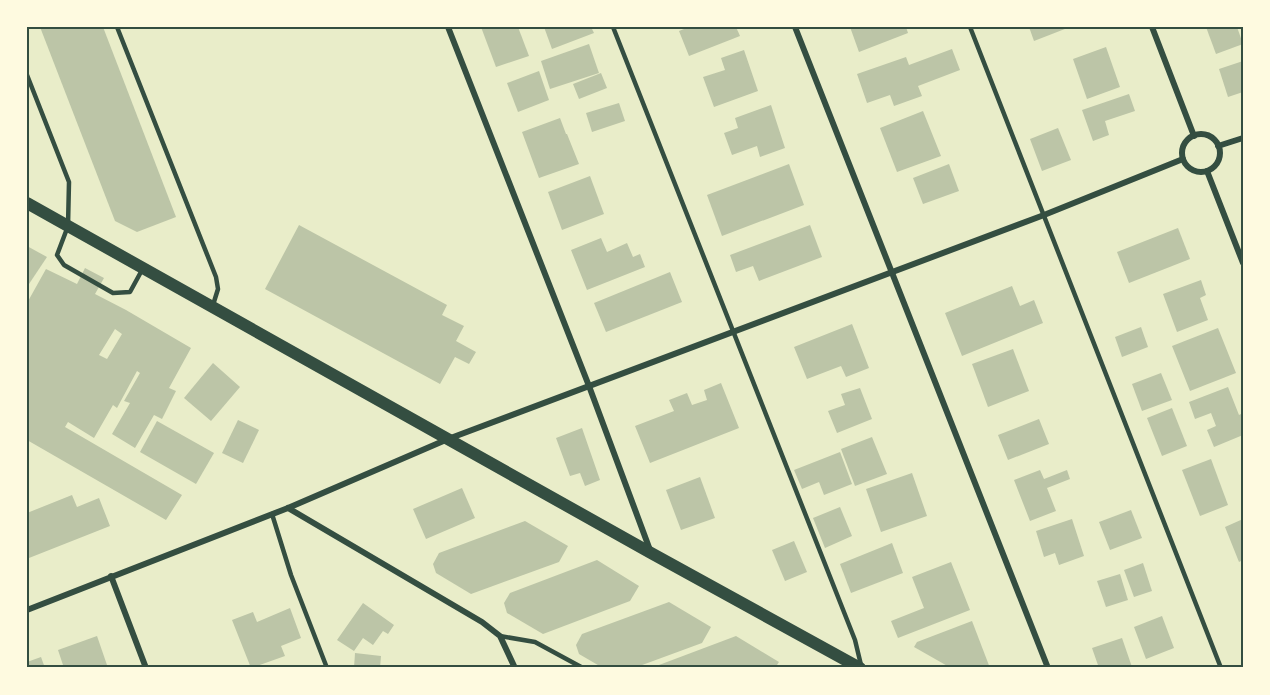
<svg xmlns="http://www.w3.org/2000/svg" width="1270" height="695" viewBox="0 0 1270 695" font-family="'DM Sans',sans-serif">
<rect width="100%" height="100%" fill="#e9edc9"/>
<g fill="#bcc5a7" fill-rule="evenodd">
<polygon points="40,27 103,27 176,217 137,232 115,221"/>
<polygon points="481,27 518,27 529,56 496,67"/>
<polygon points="544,27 591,27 594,33 552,49"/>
<polygon points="689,27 736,27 740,36 689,56 679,31"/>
<polygon points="850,27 906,27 908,33 859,52"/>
<polygon points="1029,27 1070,27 1034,41"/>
<polygon points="1206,27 1237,27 1243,44 1216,54"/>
<polygon points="589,44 599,73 550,89 541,61"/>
<polygon points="1106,47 1120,87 1087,99 1073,59"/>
<polygon points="952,49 960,70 918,86 922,96 894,106 890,95 867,103 857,74 906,57 909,65"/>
<polygon points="744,50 758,91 714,107 703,77 725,70 721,58"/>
<polygon points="1243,61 1243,92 1228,97 1219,69"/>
<polygon points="539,71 549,100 518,112 507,83"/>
<polygon points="601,73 607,88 579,99 573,84"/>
<polygon points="1129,94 1135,111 1105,121 1109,135 1093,141 1082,110"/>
<polygon points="619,103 625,121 592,132 586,113"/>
<polygon points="771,105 785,148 760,157 757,146 732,155 724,133 738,128 735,118"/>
<polygon points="923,111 941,156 897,172 880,128"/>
<polygon points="560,118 566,134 567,134 579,164 539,178 522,132"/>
<polygon points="1058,128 1071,160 1042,171 1030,139"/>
<polygon points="789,164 804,205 722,236 707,195"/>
<polygon points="949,164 959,191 923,204 913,178"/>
<polygon points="590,176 604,214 562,230 548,192"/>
<polygon points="299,225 447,305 442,315 464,326 456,341 476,352 469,364 455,357 440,384 265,289"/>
<polygon points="810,225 822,257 759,281 753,266 736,272 730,255"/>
<polygon points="1178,228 1190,259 1129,283 1117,252"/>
<polygon points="601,238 607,252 627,243 633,257 640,254 645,267 587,290 571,250"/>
<polygon points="27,246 47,257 27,287"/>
<path d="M85,268L104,278L95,294L126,310L191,348L169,388L176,391L162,419L154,415L135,448L112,434L130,403L124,401L140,373L137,371L117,408L113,405L94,438L68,422L65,427L182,495L166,520L27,440V303L46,269L77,284ZM115,329L122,334L107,359L99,355Z"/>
<polygon points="670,272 682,302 606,332 594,303"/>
<polygon points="1201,280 1206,295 1200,298 1208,320 1177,332 1163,294"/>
<polygon points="1012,286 1020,306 1034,300 1043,323 962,356 945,313"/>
<polygon points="852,324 869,368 846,377 841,366 807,379 794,347"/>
<polygon points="1141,327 1148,347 1122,357 1115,337"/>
<polygon points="1218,328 1236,373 1190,391 1172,346"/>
<polygon points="1013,349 1029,391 988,407 972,364"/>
<polygon points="213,363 240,387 211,421 184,398"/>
<polygon points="1161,373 1172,400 1142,411 1132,384"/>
<polygon points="721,383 739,428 650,463 635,426 674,411 669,400 687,393 692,405 707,400 704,390"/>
<polygon points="1228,387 1239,415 1243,413 1243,435 1214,447 1207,430 1216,426 1211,413 1195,419 1189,402"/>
<polygon points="860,388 872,419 837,433 828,411 845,405 841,394"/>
<polygon points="1172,408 1187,446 1162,456 1147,418"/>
<polygon points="1039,419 1049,444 1008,460 998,435"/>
<polygon points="238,420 259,430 243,463 222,453"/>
<polygon points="157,421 214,453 196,484 140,452"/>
<polygon points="582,428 600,480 585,486 580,473 570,476 556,438"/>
<polygon points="872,437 887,474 855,486 841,449"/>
<polygon points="840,452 852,484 824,495 819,482 802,489 794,470"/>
<polygon points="1211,459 1228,505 1200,516 1182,470"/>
<polygon points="1040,470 1044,479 1067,470 1070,479 1047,488 1056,511 1030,521 1014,480"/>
<polygon points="912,473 927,516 881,532 866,489"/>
<polygon points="700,477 715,518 681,530 666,490"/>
<polygon points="462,488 475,518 426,539 413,509"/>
<polygon points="72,495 77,507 99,498 110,526 29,558 27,554 27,513"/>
<polygon points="840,507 852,536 825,548 813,518"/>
<polygon points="1131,510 1142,538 1110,550 1099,522"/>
<polygon points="1072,519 1084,556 1059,565 1055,553 1044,557 1036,531"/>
<polygon points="1243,519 1243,560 1239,562 1225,527"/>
<polygon points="525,521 568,546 559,562 471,594 436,573 433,564 439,553"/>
<polygon points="794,541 807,572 785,581 772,550"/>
<polygon points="892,543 903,573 851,593 840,564"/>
<polygon points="597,560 639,586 630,601 543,634 507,613 504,603 510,593"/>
<polygon points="951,562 970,610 898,638 891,621 924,608 912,577"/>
<polygon points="1143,563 1152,591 1134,597 1124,570"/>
<polygon points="1120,574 1128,600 1106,607 1097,581"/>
<polygon points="669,602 711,627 702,643 634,668 603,668 579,654 576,645 582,634"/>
<polygon points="363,603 394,625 388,634 383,631 373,645 363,638 354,651 337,640"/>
<polygon points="290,608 301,638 281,646 285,656 251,668 232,620 253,612 257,622"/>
<polygon points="1162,616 1174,648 1146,659 1134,627"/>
<polygon points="972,621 990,668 951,668 914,647 917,642"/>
<polygon points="97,636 108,668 64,668 58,650"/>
<polygon points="736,636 779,662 775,668 651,668"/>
<polygon points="1122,638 1132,667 1099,668 1092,648"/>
<polygon points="355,653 381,656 380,668 354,668"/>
<polygon points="41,657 45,668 27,668 27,662"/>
</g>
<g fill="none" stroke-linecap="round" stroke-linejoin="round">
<g stroke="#344e41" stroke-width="4.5">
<polyline points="117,27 216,277 218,289 213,305"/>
<polyline points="613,27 855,640 861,665"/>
<polyline points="970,27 1221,668"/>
<polyline points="27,75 69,182 68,226 57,255 64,265 113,293 130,292 142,270"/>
<polyline points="272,514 291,575 327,668"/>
<polyline points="500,636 535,642 583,668"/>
</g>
<g stroke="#344e41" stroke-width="6">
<polyline points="448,27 589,386 650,550"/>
<polyline points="795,27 1048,668"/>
<polyline points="1152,27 1194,136"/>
<circle cx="1201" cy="153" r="19"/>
<polyline points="1218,146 1243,138"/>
<polyline points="1207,171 1243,263"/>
<polyline points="288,508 482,622 500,636 515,668"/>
<polyline points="111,576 146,668"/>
<polyline points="27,610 288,508 448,439 1044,215 1183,159"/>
</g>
<polyline stroke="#344e41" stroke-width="12" points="27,203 651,553 860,668"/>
</g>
<rect width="1270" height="695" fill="none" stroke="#fefae0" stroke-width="57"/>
<rect x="28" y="28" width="1214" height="638" fill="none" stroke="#344e41" stroke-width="2"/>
</svg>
